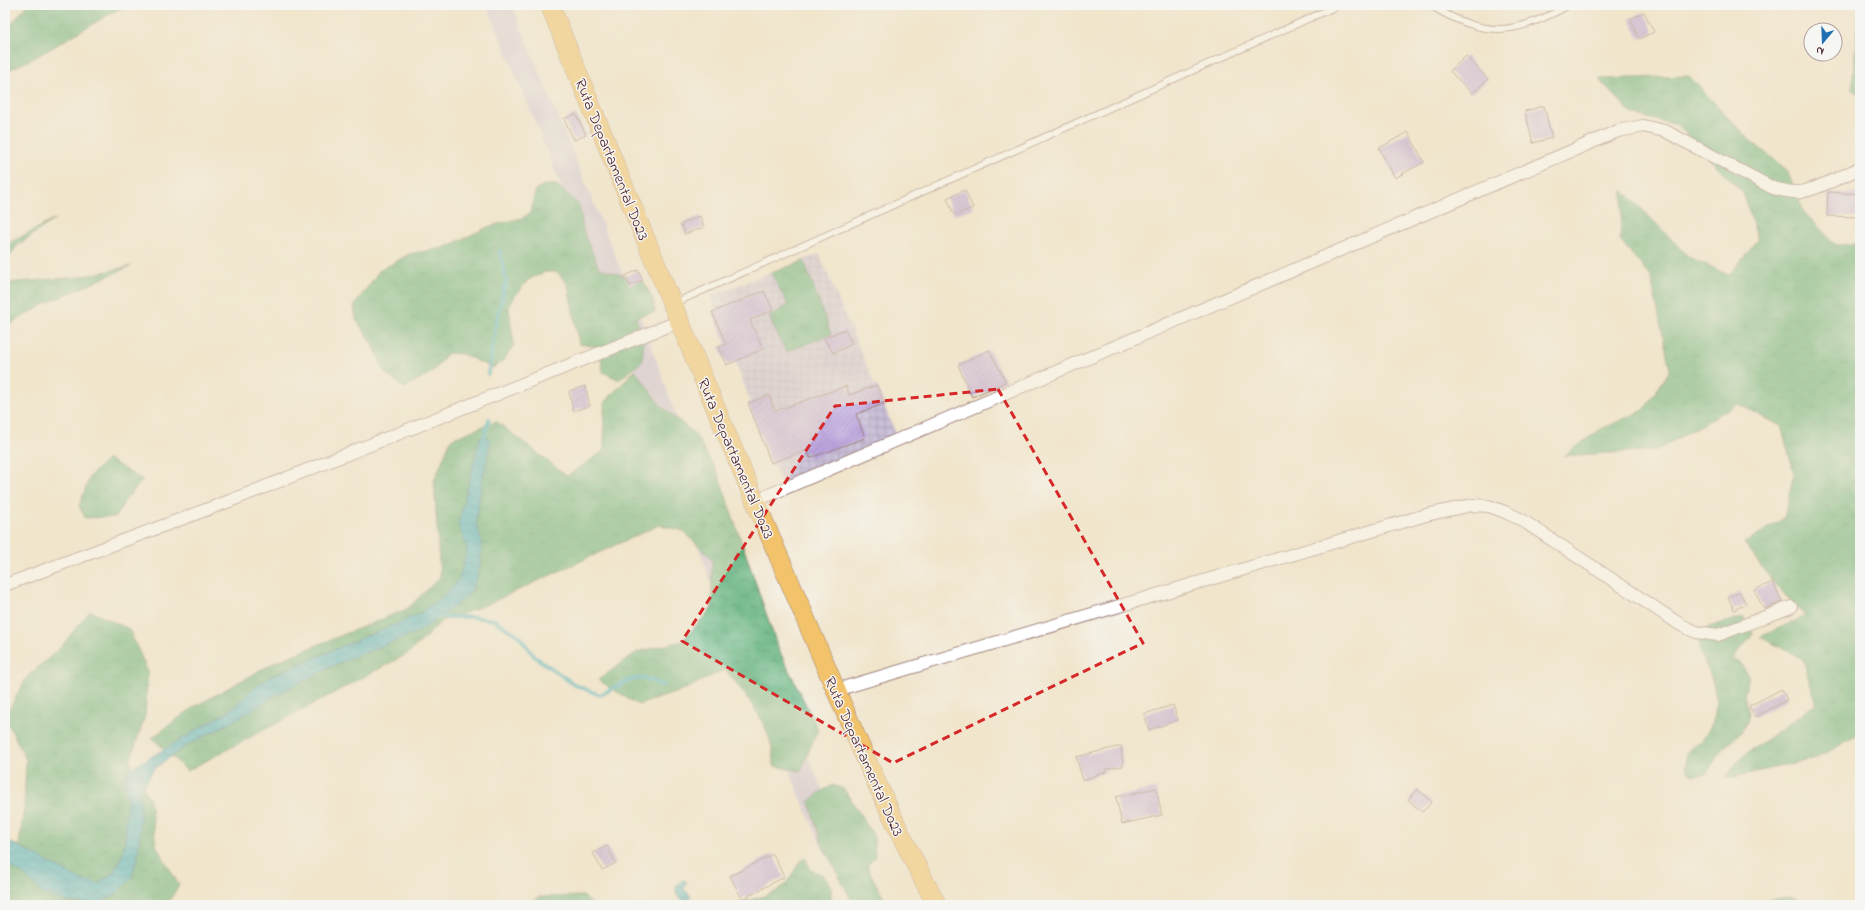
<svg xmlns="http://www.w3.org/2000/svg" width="1865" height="910" viewBox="0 0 1865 910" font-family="'Indie Flower',sans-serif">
<defs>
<pattern id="industrial-grid" width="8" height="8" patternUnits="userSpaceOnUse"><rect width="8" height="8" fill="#c9bfd7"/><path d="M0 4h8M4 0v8" fill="none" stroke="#aea4b9"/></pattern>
<pattern id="forest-crowns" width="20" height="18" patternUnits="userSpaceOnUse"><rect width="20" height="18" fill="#61b17c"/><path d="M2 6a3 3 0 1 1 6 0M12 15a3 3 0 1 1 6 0" fill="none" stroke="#528f66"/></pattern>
<pattern id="water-waves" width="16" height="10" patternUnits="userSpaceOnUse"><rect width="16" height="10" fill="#45b1c2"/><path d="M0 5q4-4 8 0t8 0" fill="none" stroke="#3c8f9e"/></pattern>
<pattern id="building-hatch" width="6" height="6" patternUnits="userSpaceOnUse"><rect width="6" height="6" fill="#bba4df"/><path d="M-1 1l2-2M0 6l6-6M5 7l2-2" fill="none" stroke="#9a85b5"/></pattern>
</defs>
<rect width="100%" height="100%" fill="#f6f6f2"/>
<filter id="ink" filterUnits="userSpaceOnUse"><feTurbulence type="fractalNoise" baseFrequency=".025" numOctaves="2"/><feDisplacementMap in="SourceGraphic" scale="8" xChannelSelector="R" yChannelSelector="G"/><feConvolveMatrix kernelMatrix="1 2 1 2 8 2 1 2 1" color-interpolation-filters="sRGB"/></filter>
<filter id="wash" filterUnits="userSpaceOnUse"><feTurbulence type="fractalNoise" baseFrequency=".012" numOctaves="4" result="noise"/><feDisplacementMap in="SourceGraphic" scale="16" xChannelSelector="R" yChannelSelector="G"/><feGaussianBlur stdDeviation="0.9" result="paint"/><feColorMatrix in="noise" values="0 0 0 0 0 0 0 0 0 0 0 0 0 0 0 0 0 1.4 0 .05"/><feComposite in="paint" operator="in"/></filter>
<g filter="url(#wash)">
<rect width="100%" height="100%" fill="#f1e5cc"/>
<polygon fill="url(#industrial-grid)" points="819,254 898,439 781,484 711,296"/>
<polygon fill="#c9bfd7" points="487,5 512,5 642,321 744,604 844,841 855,905 822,848 721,610 620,329"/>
<g fill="url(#forest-crowns)" stroke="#566854">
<polygon points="27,5 132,5 117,10 36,57 5,72 5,29 10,26"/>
<polygon points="1859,5 1860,5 1860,95 1852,89"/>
<polygon points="1689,76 1751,141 1787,170 1804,212 1836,245 1860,243 1860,734 1817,758 1725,779 1740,758 1816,704 1803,659 1760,637 1805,616 1773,582 1744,543 1784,518 1794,473 1781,426 1738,404 1657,450 1563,456 1601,429 1644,410 1670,370 1651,277 1620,240 1623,190 1689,257 1729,275 1758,240 1743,193 1677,125 1632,114 1599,79"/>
<polygon points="544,185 557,185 579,205 584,233 599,268 644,282 653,299 655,312 636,317 644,341 642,362 619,380 603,372 599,347 579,344 568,285 557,272 545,272 528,280 513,298 509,308 514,345 504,360 493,368 462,354 448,353 432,372 404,388 384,372 373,344 356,320 354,306 379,271 409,254 443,248 490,226 522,218 530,213 536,189"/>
<polygon points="55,219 17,246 5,263 5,245"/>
<polygon points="804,261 831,334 786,352 769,317 788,305 771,273"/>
<polygon points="131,266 45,304 5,327 5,283 79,277"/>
<path d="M635,370L661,406L695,434L718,473L778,648L818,729L801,771L774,766C774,728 747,697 725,669L684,690L638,705L598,680L637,652L682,641L712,608V559L683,531L659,525L486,605L442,621L409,653L187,771L152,738L192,708L275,662L407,609L440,577L434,481L451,439L496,421L567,476L604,451V403Z"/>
<polygon points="108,459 143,480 126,499 116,517 85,518 79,506 90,476"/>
<polygon points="90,611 129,629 148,672 145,716 130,762 150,800 156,845 179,885 167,905 5,905 5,870 18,853 24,807 26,760 5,717 26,678 60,648"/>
<path d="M1743,617L1753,632C1749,643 1739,649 1733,659L1739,661L1749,677L1744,695L1749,713L1747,722L1741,732L1722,750L1706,774L1692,775L1686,767L1687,752C1716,732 1722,707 1710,674C1706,664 1698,654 1699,643C1699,637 1704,631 1708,627Z"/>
<polygon points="833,785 844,789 874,836 875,856 867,866 887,905 854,905 822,844 809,802 820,792"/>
<path d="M805,857L811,870L822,874L831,885V905H734C749,898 769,898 782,887C792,879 795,865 805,857Z"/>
<polygon points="584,896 592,905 526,905 538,897"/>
<polygon points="1788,897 1815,905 1754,905 1766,900"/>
</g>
<g fill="url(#water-waves)" stroke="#486876">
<polygon points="480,437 491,439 481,488 476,523 482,542 480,568 471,592 456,605 420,631 339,663 280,693 236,720 187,745 154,769 140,792 140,836 138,856 131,879 114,896 96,904 68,902 43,894 24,875 5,864 5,839 82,880 98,883 114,872 122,855 125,839 127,796 124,779 130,769 232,709 251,690 271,676 417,615 442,597 459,579 467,549 458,524"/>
<path d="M685,880L687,882L684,889L691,896L688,900H681C674,894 674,887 681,881Z"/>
</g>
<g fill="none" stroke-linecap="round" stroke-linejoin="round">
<g stroke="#45b1c2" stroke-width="4">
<polyline points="488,374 495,330 506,280 500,251"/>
<polyline points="483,442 489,419"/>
<polyline points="435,617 472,617 494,620 519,636 534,656 575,685 600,695 629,680 644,678 663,685"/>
</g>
</g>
<g id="blocks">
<g fill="url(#building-hatch)">
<polygon points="1644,12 1654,32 1639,39 1630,19"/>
<polygon points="1466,56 1488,79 1472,94 1450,71"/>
<polygon points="1544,106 1552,138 1533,143 1525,111"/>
<polygon points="576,114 586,135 574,140 564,119"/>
<polygon points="1408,132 1424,162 1395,178 1379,148"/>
<polygon points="965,190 973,208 954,215 947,198"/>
<polygon points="1828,192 1860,194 1860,217 1827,216"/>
<polygon points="700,216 704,227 685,234 681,224"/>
<polygon points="638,270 643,280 630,286 625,276"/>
<polygon points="764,291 773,310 750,320 763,349 727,365 719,347 726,344 712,312"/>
<polygon points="845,329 852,344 833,353 824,338"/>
<polygon points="989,350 1006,382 972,397 958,365"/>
<polygon points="877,385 884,404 856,414 865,438 810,458 807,450 771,463 748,403 769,395 775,411 846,386 849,395"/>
<polygon points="585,386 590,406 573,411 569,391"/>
<polygon points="1773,582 1782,602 1764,609 1754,590"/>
<polygon points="1740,592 1746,604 1734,610 1728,597"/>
<polygon points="1782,689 1787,700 1755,717 1749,706"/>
<polygon points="1173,705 1178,720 1149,730 1144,714"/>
<polygon points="1121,746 1123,766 1106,769 1106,772 1083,780 1076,757"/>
<polygon points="1156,788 1162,815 1122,824 1116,797"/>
<polygon points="1417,789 1432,802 1422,812 1408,800"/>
<polygon points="607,846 616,863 602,870 593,853"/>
<polygon points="773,854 784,877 742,899 730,876"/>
</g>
</g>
</g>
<g filter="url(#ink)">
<use href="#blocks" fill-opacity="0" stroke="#9e827c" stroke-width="1"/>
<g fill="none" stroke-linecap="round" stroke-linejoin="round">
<g stroke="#9e827c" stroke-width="8">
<g id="service">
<path d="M1430,5C1483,38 1515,36 1569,5"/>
<polyline points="675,303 1339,5"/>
</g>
</g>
<g stroke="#9e827c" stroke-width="14">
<g id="minor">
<path d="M755,501L1618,131L1643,126L1665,131L1773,188C1782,190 1792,193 1801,192C1821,188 1842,176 1860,168"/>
<polyline points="5,585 227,502 680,321"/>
<polyline points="836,690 1426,515 1472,505 1489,506 1505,512 1522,520 1681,625 1696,632 1718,635 1791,607"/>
</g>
</g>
<g stroke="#9e827c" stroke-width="20">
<path id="primary" d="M550,5C629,200 708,394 792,587C838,694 881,802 937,905"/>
</g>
<use href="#service" stroke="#fff" stroke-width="6"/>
<use href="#minor" stroke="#fff" stroke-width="12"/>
<use href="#primary" stroke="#f2c36a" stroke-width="19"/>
</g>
</g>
<path d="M0 0H1865V910H0ZM998,389L1143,643L893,763L682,641L835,406Z" fill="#f1e5cc" fill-opacity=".55" fill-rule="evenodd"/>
<path fill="none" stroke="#d62828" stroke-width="3" stroke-dasharray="8 5" stroke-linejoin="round" d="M998,389L1143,643L893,763L682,641L835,406Z"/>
<g text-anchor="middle" stroke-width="3" stroke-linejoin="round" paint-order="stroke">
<g font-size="16" fill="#4a1f2b" stroke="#f6f6f2">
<text transform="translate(613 159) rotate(68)" y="6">Ruta Departamental D023</text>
<text transform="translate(737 458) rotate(67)" y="6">Ruta Departamental D023</text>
<text transform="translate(865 756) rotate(66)" y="6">Ruta Departamental D023</text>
</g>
</g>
<rect width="1865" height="910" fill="none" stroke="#f6f6f2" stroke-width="20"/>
<g transform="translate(1823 42) rotate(199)"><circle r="19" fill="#f6f6f2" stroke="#b1a0a2"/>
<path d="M0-3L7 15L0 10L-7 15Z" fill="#1f6fb2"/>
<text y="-6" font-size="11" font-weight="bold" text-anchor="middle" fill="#4a1f2b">N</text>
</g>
</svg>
